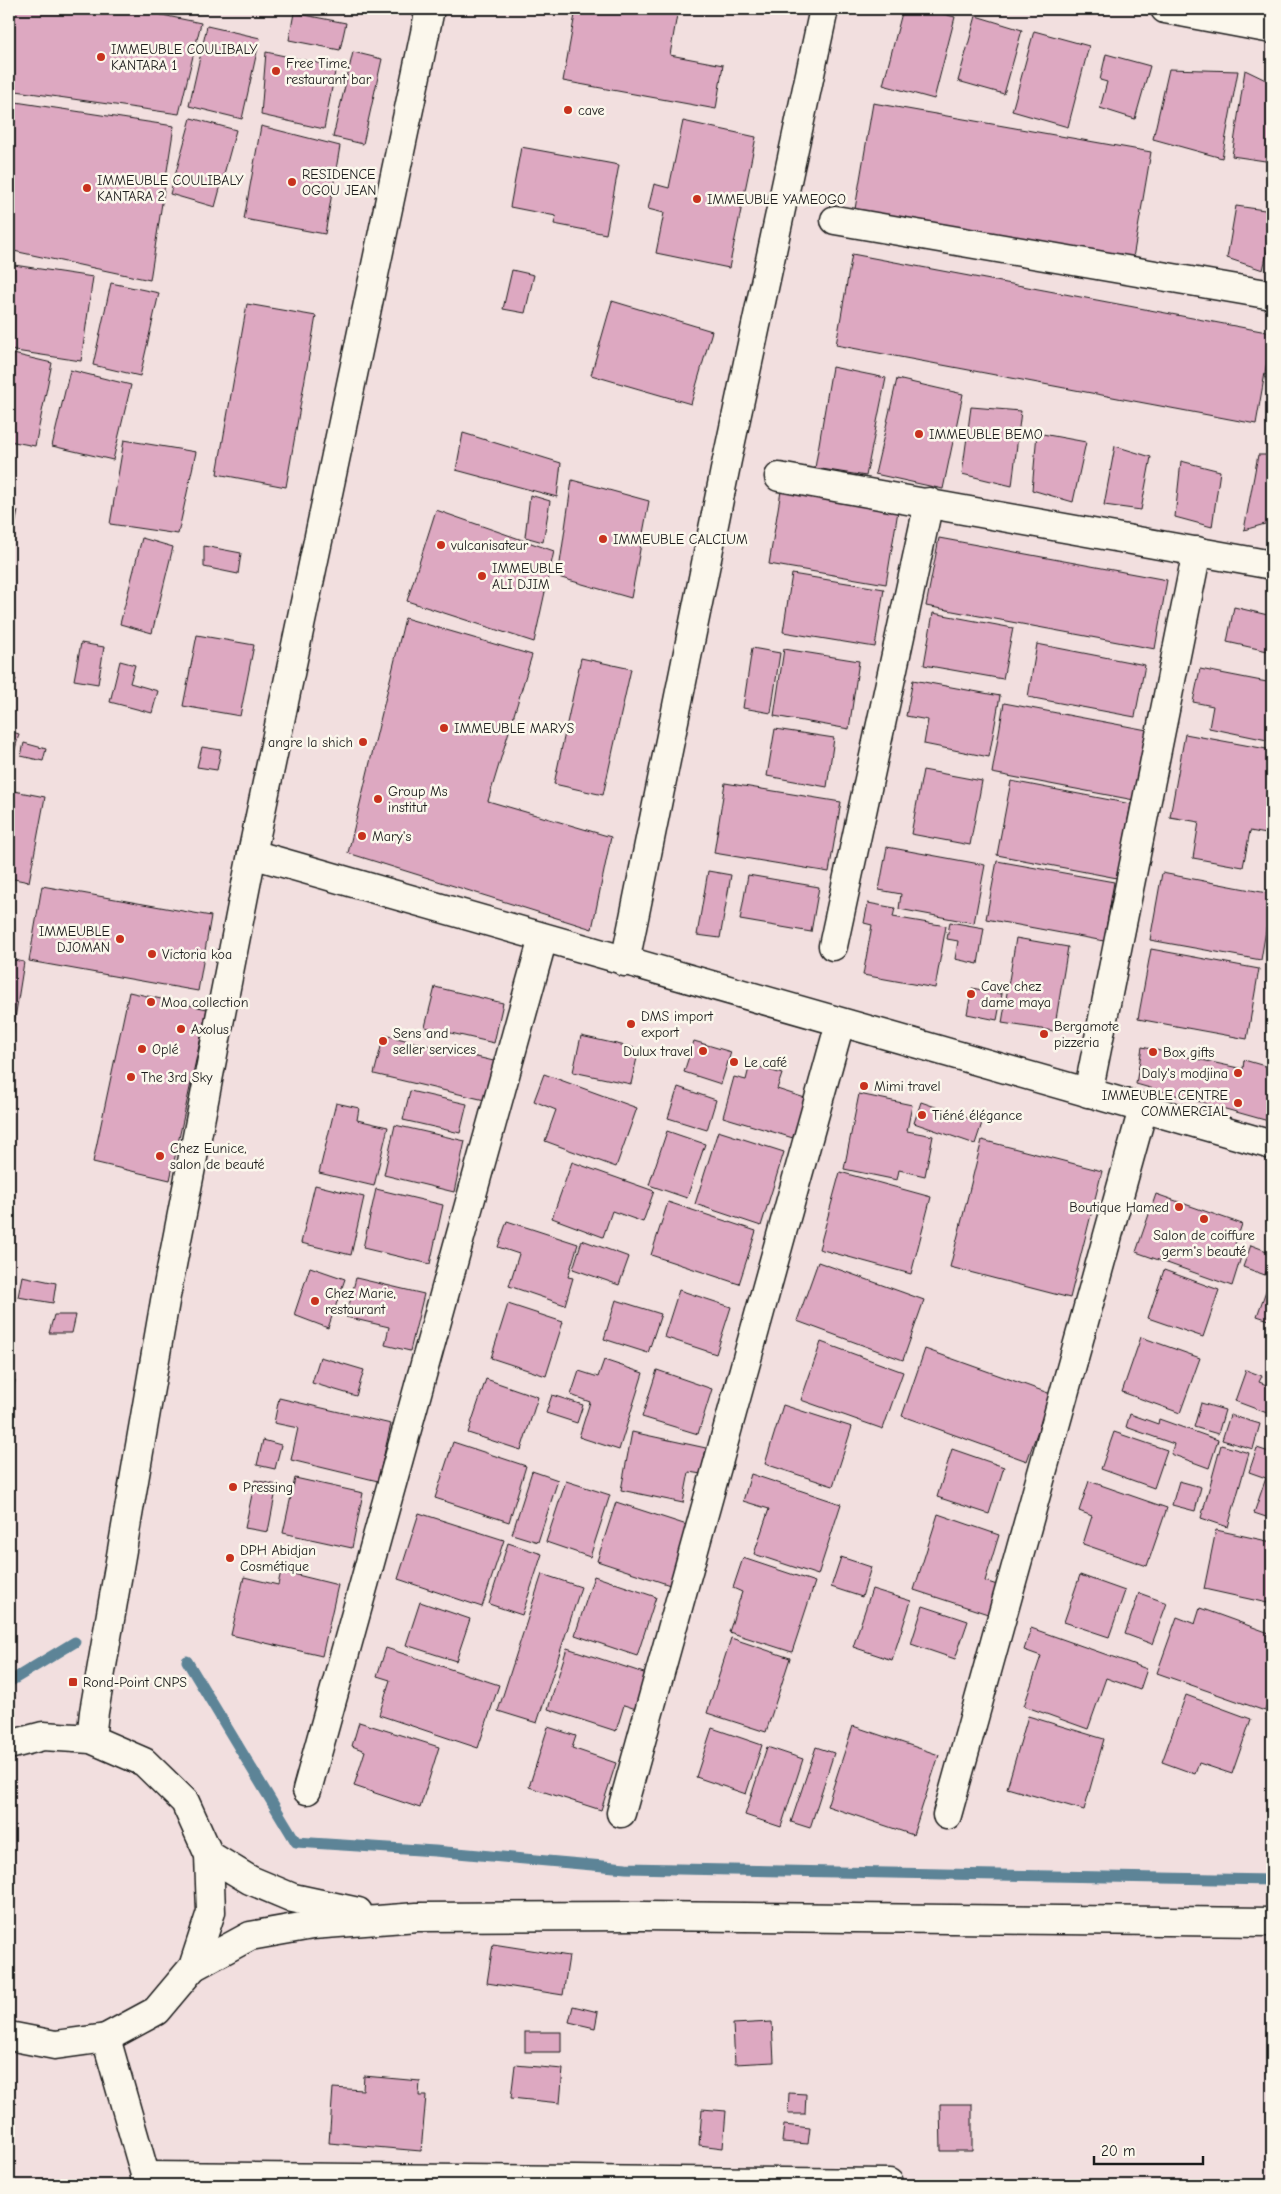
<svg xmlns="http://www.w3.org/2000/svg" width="1281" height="2194" viewBox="0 0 1281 2194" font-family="'Comic Neue',sans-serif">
<rect width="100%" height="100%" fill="#f2dfdf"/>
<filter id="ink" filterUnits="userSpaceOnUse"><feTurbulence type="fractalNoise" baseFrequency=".02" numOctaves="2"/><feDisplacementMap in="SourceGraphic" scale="10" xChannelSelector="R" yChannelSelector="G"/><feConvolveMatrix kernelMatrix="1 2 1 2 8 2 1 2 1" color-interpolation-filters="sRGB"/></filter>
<g filter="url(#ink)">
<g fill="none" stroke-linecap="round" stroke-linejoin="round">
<g stroke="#5d8497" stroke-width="11">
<polyline points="187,1661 296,1842 435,1851 626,1868 1272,1880"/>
<polyline points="9,1682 75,1642"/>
</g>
</g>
<g fill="#dda8c1" stroke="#1c1c1c">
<polygon points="9,9 133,9 201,23 179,114 9,90"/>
<polygon points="576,9 678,9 670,55 723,65 716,109 563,81"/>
<polygon points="903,9 924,9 955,17 934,99 883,85"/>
<polygon points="294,13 346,23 340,50 289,40"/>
<polygon points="976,16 1022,30 1004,94 958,81"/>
<polygon points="207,26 260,38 242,119 189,106"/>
<polygon points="1034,31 1089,46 1068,127 1012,111"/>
<polygon points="266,52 336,67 324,129 261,115"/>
<polygon points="353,52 382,59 363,144 333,137"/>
<polygon points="1106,54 1150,66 1135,119 1100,108 1107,82 1100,80"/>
<polygon points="1169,69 1238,71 1222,158 1153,139"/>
<polygon points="1245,70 1272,83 1272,162 1232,156"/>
<polygon points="9,101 174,126 150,280 9,250"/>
<polygon points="873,103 1151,152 1133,258 855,209"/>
<polygon points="191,118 236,130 215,207 170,194"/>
<polygon points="683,121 756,137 729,268 656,253 664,213 648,209 654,184 669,188"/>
<polygon points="261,126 340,146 325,234 244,219"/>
<polygon points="521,147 619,165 606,234 554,224 556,216 510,207"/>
<polygon points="1236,206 1272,211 1272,231 1263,270 1227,258"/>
<polygon points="852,254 1272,333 1256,424 836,345"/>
<polygon points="14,265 93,277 81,361 9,350 9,299"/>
<polygon points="512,270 534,275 525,313 503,309"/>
<polygon points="111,283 159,293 140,376 93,365"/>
<polygon points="612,301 712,331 691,404 591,375"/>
<polygon points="247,304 316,316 286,487 217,474"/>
<polygon points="9,353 52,363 35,446 9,441"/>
<polygon points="832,367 886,378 866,476 815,468"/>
<polygon points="70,370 131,385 113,460 52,446"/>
<polygon points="897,379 963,394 943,489 875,474"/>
<polygon points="1272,384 1272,424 1266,422"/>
<polygon points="971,407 1021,411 1012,486 962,474"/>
<polygon points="463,433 561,463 557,497 456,470"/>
<polygon points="1037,433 1086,442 1073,502 1032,490"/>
<polygon points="124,440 196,452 178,534 110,524"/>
<polygon points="1115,446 1151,457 1141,510 1104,505"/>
<polygon points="1258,455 1272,455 1272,522 1244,530"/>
<polygon points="1181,461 1220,471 1212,527 1175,517"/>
<polygon points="572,480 649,501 631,598 558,577"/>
<polygon points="781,491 898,511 886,584 769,564"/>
<polygon points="530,495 550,501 543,542 525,537"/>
<polygon points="436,510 554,551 534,642 407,601"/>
<polygon points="9,511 18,511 9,554"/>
<polygon points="142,538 173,547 152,633 120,624"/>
<polygon points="939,538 1167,580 1155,649 926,606"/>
<polygon points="204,546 241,553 238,574 204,567"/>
<polygon points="792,574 884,589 875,647 783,632"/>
<polygon points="1234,607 1272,616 1272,652 1227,642"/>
<polygon points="933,613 1013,628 1003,679 924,665"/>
<polygon points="405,618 532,655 488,801 611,837 592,929 348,853"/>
<polygon points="197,635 254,645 240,716 183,706"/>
<polygon points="81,643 104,647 98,684 74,680"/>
<polygon points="1037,644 1145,665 1135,717 1028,697"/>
<polygon points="752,648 780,653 771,713 743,708"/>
<polygon points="784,649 859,661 849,729 774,716"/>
<polygon points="581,658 631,669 603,795 554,784"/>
<polygon points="120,661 135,665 130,683 158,691 152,713 110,702"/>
<polygon points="1200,669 1272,683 1272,741 1209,728 1213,706 1193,702"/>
<polygon points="9,677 16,679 9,700"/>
<polygon points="913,680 1000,696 989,757 924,744 928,720 906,716"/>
<polygon points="1004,703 1147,730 1134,800 992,773"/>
<polygon points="775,729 834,738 827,787 767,776"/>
<polygon points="9,731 19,734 12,760 9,759"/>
<polygon points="1185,734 1272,750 1272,835 1250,831 1243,867 1193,858 1199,822 1170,817"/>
<polygon points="24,743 46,749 43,761 21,756"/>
<polygon points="202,747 221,750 217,770 197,767"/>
<polygon points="923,770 982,781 970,845 911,834"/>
<polygon points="1011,781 1131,804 1117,878 997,855"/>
<polygon points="725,783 841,802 829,872 714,853"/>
<polygon points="9,790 45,797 29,882 9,878"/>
<polygon points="887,847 985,865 974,923 899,909 901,894 879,890"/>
<polygon points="997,861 1114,882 1104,941 986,919"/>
<polygon points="708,871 731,875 720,938 697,935"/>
<polygon points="1162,873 1272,894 1261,960 1150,940"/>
<polygon points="748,875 819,887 811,932 740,920"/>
<polygon points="42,886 211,916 198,991 29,961"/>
<polygon points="868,903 895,908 893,917 946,926 935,988 863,975 872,925 864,923"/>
<polygon points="950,922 984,928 978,964 955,959 958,941 947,939"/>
<polygon points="1016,938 1068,947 1054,1031 1002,1023"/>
<polygon points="1151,949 1259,969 1247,1039 1138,1019"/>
<polygon points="9,959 24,962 10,1050 9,1050"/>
<polygon points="435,987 503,1003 494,1043 425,1027"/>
<polygon points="972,988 1002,994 997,1020 967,1014"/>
<polygon points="129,992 207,1009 170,1180 93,1162"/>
<polygon points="384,1035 502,1063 493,1102 374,1074"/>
<polygon points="581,1036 639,1049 631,1084 573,1072"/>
<polygon points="694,1041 731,1052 721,1084 684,1072"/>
<polygon points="1142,1047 1243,1069 1244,1060 1272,1068 1272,1122 1136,1084"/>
<polygon points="750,1064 782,1074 777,1089 805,1098 793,1138 723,1117 734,1077 746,1080"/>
<polygon points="544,1074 637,1108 616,1167 545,1141 556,1110 534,1101"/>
<polygon points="678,1087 716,1100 707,1130 668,1118"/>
<polygon points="410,1091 467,1104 460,1133 403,1120"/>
<polygon points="859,1094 912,1105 907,1131 933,1136 925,1176 899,1170 897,1180 844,1169"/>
<polygon points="921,1102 982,1123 975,1144 914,1123"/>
<polygon points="336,1103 359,1108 357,1120 388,1127 374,1186 319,1173"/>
<polygon points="395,1125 465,1141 454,1192 384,1175"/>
<polygon points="667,1131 705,1144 687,1198 649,1185"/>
<polygon points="718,1131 784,1152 761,1226 695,1204"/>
<polygon points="982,1140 1102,1171 1070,1298 950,1267"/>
<polygon points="572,1162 654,1191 643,1222 612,1211 603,1237 552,1218"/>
<polygon points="840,1172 931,1197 911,1274 819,1249"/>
<polygon points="315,1185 364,1197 351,1255 301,1243"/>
<polygon points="376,1189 443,1205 430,1264 363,1248"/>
<polygon points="1156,1194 1242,1224 1232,1254 1241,1257 1232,1286 1136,1252"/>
<polygon points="668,1202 756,1231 739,1284 651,1255"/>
<polygon points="507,1221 578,1244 568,1277 573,1278 565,1305 509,1286 519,1254 498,1247"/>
<polygon points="582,1240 629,1257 619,1285 573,1269"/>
<polygon points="1251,1245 1272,1253 1265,1275 1243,1267"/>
<polygon points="818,1262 924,1300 903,1360 797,1321"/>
<polygon points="310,1267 345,1279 328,1328 294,1315"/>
<polygon points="1164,1270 1219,1290 1203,1337 1148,1318"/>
<polygon points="22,1276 56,1283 53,1303 18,1297"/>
<polygon points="356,1278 424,1294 410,1351 385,1345 389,1327 346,1317"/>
<polygon points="1267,1288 1272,1290 1272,1321 1257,1316"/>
<polygon points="679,1290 731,1307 716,1354 664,1337"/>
<polygon points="616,1300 661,1314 648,1353 604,1339"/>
<polygon points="508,1304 563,1322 546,1376 491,1358"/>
<polygon points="54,1315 76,1315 72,1333 49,1333"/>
<polygon points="1141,1337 1200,1358 1180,1413 1122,1392"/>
<polygon points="821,1342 903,1372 883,1429 801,1400"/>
<polygon points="925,1349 1051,1394 1027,1461 902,1416"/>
<polygon points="320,1357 364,1370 356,1396 312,1383"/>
<polygon points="604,1360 643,1373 619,1450 579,1437 590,1402 571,1395 579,1371 598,1377"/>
<polygon points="657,1370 712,1389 698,1434 642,1417"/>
<polygon points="1246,1370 1262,1376 1259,1382 1272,1387 1272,1398 1267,1413 1235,1401"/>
<polygon points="9,1379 15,1380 9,1418"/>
<polygon points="486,1379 538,1397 521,1450 468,1433"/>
<polygon points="552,1395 583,1405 577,1423 546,1413"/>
<polygon points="279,1398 391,1424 378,1481 291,1460 298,1428 274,1423"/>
<polygon points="1201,1403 1225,1410 1218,1434 1194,1427"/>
<polygon points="783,1405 852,1427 833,1486 765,1464"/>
<polygon points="1130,1414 1158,1424 1159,1419 1218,1440 1209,1468 1171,1454 1174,1444 1126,1427"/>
<polygon points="1230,1415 1260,1424 1253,1449 1222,1440"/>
<polygon points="632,1432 706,1448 701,1474 689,1472 683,1503 621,1490"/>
<polygon points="1114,1432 1167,1450 1154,1488 1101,1469"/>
<polygon points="263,1440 281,1445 275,1469 257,1465"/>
<polygon points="453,1442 526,1466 509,1522 435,1498"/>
<polygon points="1221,1445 1249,1453 1228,1527 1201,1518"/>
<polygon points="1257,1448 1272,1453 1272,1519 1254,1513 1266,1478 1249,1472"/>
<polygon points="952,1449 1004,1467 989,1514 937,1497"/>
<polygon points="532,1471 558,1480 538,1542 512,1534"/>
<polygon points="751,1474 841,1504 818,1575 754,1554 769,1509 743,1501"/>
<polygon points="295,1478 363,1493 352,1548 283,1533"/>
<polygon points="255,1480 277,1485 268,1532 245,1528"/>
<polygon points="566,1481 610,1495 590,1557 546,1542"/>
<polygon points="1089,1481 1167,1508 1147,1566 1083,1544 1092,1516 1079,1511"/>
<polygon points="1179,1481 1201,1487 1195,1511 1172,1505"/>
<polygon points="616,1502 693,1527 680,1551 670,1585 597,1561"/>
<polygon points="419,1513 504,1540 482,1607 398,1579"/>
<polygon points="938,1514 999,1535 985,1581 1003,1587 994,1616 914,1590"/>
<polygon points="1216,1530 1272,1542 1272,1604 1204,1589"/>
<polygon points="508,1543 542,1554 522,1615 489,1604"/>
<polygon points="841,1557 871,1567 862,1597 831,1587"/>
<polygon points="743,1558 815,1582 792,1652 729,1632 742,1592 733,1588"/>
<polygon points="281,1571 338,1585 322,1656 231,1635 244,1577 278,1585"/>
<polygon points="542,1574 581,1587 537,1723 498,1711"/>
<polygon points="1080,1575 1125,1591 1109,1637 1064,1622"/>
<polygon points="594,1576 656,1597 637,1656 575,1635"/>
<polygon points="872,1589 911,1601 892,1660 853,1647"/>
<polygon points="1139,1593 1167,1603 1152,1644 1125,1634"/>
<polygon points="420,1602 470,1619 456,1661 406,1645"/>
<polygon points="923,1606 968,1621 955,1659 911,1644"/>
<polygon points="1200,1608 1272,1634 1272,1689 1265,1711 1157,1673 1177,1617 1195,1624"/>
<polygon points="1031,1628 1147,1669 1140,1690 1106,1678 1088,1729 1024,1706 1041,1656 1024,1650"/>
<polygon points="731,1638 790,1658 766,1732 707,1713"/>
<polygon points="386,1648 499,1685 478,1748 379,1715 390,1680 377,1676"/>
<polygon points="567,1648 647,1674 636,1709 624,1705 616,1731 548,1709"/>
<polygon points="1186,1695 1251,1719 1232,1774 1199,1763 1195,1774 1162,1762"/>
<polygon points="1028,1716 1104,1739 1084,1810 1007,1788"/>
<polygon points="359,1722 439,1747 420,1808 354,1786 365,1751 352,1746"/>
<polygon points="853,1726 939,1755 913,1835 827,1806"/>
<polygon points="548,1727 576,1736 572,1748 616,1763 601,1810 529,1787"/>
<polygon points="712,1728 762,1745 746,1794 696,1777"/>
<polygon points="767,1747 803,1759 781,1827 745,1815"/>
<polygon points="816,1747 834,1753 810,1828 791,1822"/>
<polygon points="493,1944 569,1956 563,1995 487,1983"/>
<polygon points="573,2006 598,2012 595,2028 569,2022"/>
<polygon points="772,2022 774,2062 735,2064 733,2024"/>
<rect x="525" y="2032" width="36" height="20"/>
<polygon points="515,2065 563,2069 560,2103 511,2098"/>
<polygon points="364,2076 420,2081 419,2096 426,2096 421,2151 329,2143 333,2088 363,2090"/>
<polygon points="789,2093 806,2094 805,2114 788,2114"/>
<polygon points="940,2104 972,2104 972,2151 941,2151"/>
<polygon points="702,2109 726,2111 723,2148 699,2145"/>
<polygon points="784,2125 810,2128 808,2144 782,2142"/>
</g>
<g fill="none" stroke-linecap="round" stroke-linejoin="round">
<g stroke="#1c1c1c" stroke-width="31">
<g id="street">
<polyline points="1165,9 1272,29"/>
<polyline points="835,220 1272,295"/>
<polyline points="779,477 1272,565"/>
<polyline points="252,854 1272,1145"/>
<polyline points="833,946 929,502"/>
<polyline points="625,962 727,460 824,9"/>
<polyline points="1088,1093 1197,551"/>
<polyline points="307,1790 543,938"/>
<polyline points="621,1813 840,1023"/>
<polyline points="947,1815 1143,1109"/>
<polyline points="106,2038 148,2185"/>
<polyline points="145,2176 889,2183"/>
</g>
</g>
<g stroke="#1c1c1c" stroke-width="31">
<g id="secondary">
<polyline points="91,1739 94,1712 165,1301 252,854 430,9"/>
<polyline points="9,1745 43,1736 91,1739 144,1762 185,1802 209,1855 211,1912 193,1967 156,2011 106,2038 55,2045 9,2036"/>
<polyline points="209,1855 250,1880 293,1898 358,1912"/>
<polyline points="193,1967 250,1936 312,1925 417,1917 642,1916 1272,1922"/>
</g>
</g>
<use href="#street" stroke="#fbf7ec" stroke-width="28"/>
<use href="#secondary" stroke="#fbf7ec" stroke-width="28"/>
</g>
</g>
<g fill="#c8321e" stroke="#fbf7ec" stroke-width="2">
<circle cx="101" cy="57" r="5"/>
<circle cx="276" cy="71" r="5"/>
<circle cx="568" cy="110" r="5"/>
<circle cx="292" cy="182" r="5"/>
<circle cx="87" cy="188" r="5"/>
<circle cx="697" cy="199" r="5"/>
<circle cx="919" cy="434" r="5"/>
<circle cx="603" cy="539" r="5"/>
<circle cx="441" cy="545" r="5"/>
<circle cx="482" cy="576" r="5"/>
<circle cx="444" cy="728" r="5"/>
<circle cx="363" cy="742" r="5"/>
<circle cx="378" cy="799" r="5"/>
<circle cx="362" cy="836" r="5"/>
<circle cx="120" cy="939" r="5"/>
<circle cx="152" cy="954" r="5"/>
<circle cx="971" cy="994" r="5"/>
<circle cx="151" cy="1002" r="5"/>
<circle cx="631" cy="1024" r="5"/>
<circle cx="181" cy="1029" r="5"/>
<circle cx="1044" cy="1034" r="5"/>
<circle cx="383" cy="1041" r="5"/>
<circle cx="142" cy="1049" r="5"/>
<circle cx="703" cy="1051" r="5"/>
<circle cx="1153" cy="1052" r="5"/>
<circle cx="734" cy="1062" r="5"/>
<circle cx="1238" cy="1073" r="5"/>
<circle cx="131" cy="1077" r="5"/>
<circle cx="864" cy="1086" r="5"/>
<circle cx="1238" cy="1103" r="5"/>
<circle cx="922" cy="1115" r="5"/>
<circle cx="160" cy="1156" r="5"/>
<circle cx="1179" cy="1207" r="5"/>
<circle cx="1204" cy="1219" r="5"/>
<circle cx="315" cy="1301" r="5"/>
<circle cx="233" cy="1487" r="5"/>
<circle cx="230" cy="1558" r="5"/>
<rect x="68" y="1677" width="10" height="10" rx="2.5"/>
</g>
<g text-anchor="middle" stroke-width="5" stroke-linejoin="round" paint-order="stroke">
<g font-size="14" fill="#1c1c1c" stroke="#fbf7ec" text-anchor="start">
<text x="111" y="54">IMMEUBLE COULIBALY<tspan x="111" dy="16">KANTARA 1</tspan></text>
<text x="286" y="68">Free Time,<tspan x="286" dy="16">restaurant bar</tspan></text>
<text x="578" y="115">cave</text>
<text x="302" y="179">RESIDENCE<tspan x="302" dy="16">OGOU JEAN</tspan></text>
<text x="97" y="185">IMMEUBLE COULIBALY<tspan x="97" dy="16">KANTARA 2</tspan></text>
<text x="707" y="204">IMMEUBLE YAMEOGO</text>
<text x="929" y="439">IMMEUBLE BEMO</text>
<text x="613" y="544">IMMEUBLE CALCIUM</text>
<text x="451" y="550">vulcanisateur</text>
<text x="492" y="573">IMMEUBLE<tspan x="492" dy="16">ALI DJIM</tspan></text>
<text x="454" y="733">IMMEUBLE MARYS</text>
<text x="353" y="747" text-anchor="end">angre la shich</text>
<text x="388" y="796">Group Ms<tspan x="388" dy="16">institut</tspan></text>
<text x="372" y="841">Mary's</text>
<text x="110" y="936" text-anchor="end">IMMEUBLE<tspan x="110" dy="16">DJOMAN</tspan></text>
<text x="162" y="959">Victoria koa</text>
<text x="981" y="991">Cave chez<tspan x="981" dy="16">dame maya</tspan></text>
<text x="161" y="1007">Moa collection</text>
<text x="641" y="1021">DMS import<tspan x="641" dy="16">export</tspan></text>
<text x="1054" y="1031">Bergamote<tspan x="1054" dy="16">pizzeria</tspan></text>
<text x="191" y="1034">Axolus</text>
<text x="393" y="1038">Sens and<tspan x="393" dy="16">seller services</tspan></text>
<text x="152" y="1054">Oplé</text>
<text x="693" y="1056" text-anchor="end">Dulux travel</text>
<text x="1163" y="1057">Box gifts</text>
<text x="744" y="1067">Le café</text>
<text x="1228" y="1078" text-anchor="end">Daly's modjina</text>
<text x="141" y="1082">The 3rd Sky</text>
<text x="874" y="1091">Mimi travel</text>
<text x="1228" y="1100" text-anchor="end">IMMEUBLE CENTRE<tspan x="1228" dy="16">COMMERCIAL</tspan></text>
<text x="932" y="1120">Tiéné élégance</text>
<text x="170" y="1153">Chez Eunice,<tspan x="170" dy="16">salon de beauté</tspan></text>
<text x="1169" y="1212" text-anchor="end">Boutique Hamed</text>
<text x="1204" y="1240" text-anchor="middle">Salon de coiffure<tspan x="1204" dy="16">germ's beauté</tspan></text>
<text x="325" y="1298">Chez Marie,<tspan x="325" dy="16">restaurant</tspan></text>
<text x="243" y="1492">Pressing</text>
<text x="240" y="1555">DPH Abidjan<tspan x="240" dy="16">Cosmétique</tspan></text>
<text x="83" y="1687">Rond-Point CNPS</text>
</g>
</g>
<rect width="1281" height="2194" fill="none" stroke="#fbf7ec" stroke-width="30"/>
<rect x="15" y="15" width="1251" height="2164" fill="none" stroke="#1c1c1c" stroke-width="2" filter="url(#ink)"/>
<path d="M1094 2156v8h109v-8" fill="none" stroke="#1c1c1c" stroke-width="2.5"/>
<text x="1101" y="2156" font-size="15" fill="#1c1c1c" stroke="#fbf7ec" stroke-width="4" paint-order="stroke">20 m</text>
</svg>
